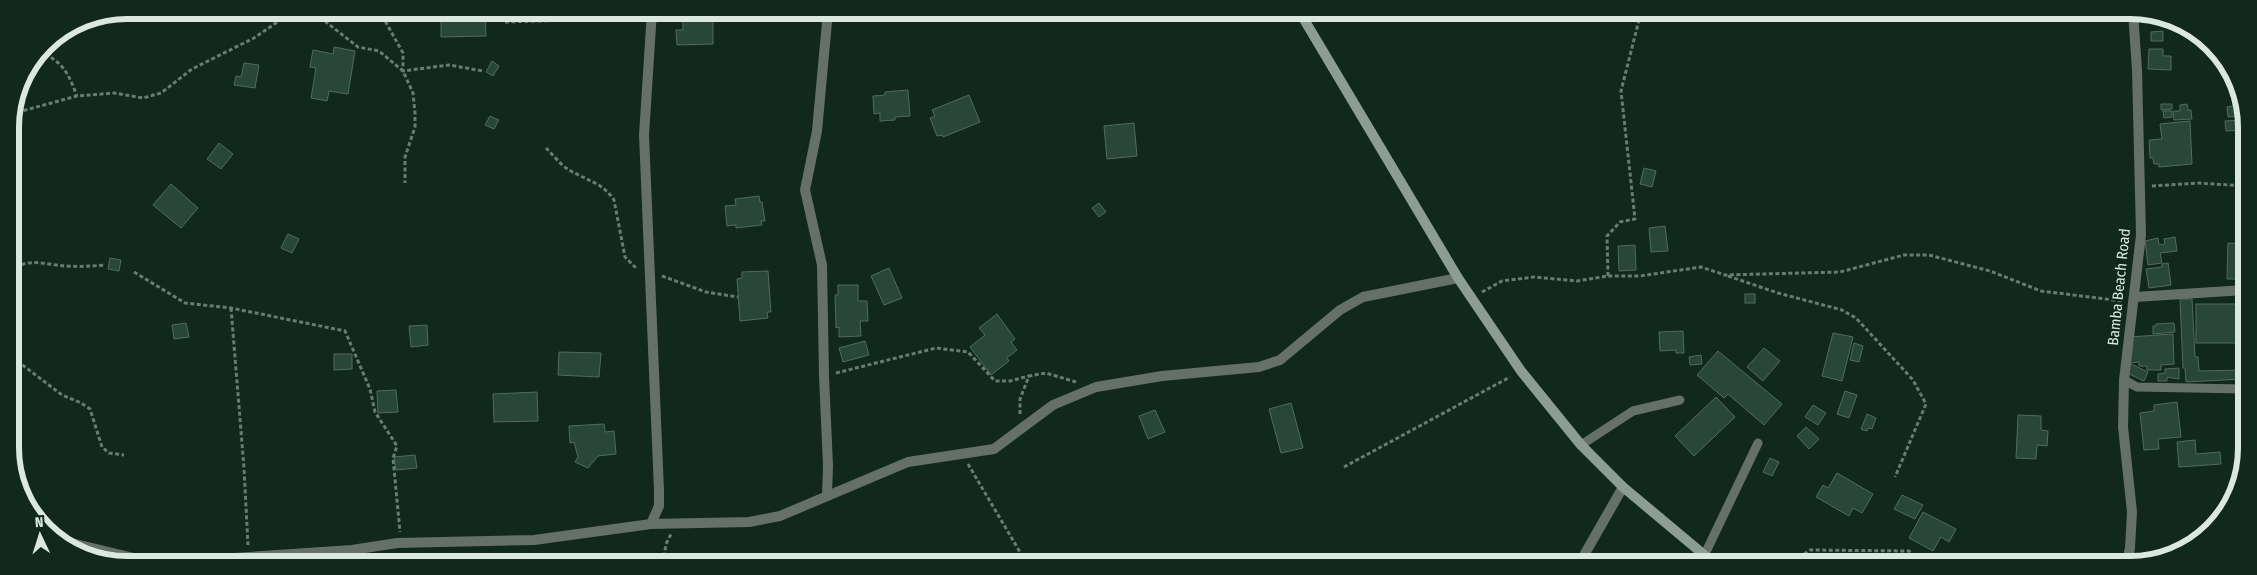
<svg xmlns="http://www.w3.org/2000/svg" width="2257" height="575" viewBox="0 0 2257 575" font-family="'Fira Sans Condensed',sans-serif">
<rect width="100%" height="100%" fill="#10281e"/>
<g fill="#284639" stroke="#526b5f">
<polygon points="234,10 262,10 262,21 233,18"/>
<polygon points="437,10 485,10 486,36 441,37 441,20 437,20"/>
<polygon points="676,11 713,11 713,44 677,45 676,30 683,30 683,21 676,21"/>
<polygon points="852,11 879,11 855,20"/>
<polygon points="65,30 65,39 51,39"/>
<polygon points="2163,31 2163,41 2151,41 2151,32"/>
<polygon points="334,47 355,51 348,94 329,91 327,101 311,98 316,68 310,67 313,50 333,54"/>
<polygon points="2149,49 2163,49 2163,56 2171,56 2171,70 2148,69"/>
<polygon points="492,61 499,66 493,76 486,72"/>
<polygon points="244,63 259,65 255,88 234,85 236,76 241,77"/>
<polygon points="908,90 910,116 895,117 895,120 880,121 880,113 874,114 873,96 885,95 885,92"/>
<polygon points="2237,90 2245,104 2245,116 2228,117 2227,107 2233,106 2233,100 2238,100"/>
<polygon points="969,95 980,122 943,137 942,135 937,136 930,118 935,116 932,110"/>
<polygon points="2161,104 2172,104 2172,109 2161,110"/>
<polygon points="2187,104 2188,110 2191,110 2192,119 2174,120 2173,111 2180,111 2180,105"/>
<polygon points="2163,111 2172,111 2172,117 2164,118"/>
<polygon points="490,116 499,120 494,129 485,125"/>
<polygon points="2245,120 2245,130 2226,131 2225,121"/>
<polygon points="2190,121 2192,164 2159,167 2159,164 2154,164 2153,158 2150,158 2149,140 2162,139 2160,124"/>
<polygon points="1134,123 1137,156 1107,159 1104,126"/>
<polygon points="219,143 233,154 221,169 207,159"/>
<polygon points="1644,168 1656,171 1652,187 1640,184"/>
<polygon points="171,184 198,208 181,228 153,205"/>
<polygon points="759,196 760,202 762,202 765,221 761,221 762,225 736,228 736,225 727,226 725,206 736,205 735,199"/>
<polygon points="1099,203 1106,212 1099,217 1092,208"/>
<polygon points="1665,226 1668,251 1651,252 1649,228"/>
<polygon points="288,234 299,239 292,253 281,248"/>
<polygon points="2175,237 2177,251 2160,253 2162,263 2148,265 2145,241 2158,238 2159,245 2165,244 2164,239"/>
<polygon points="2228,243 2245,244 2245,279 2227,279"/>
<polygon points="1635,245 1636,270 1619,271 1618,246"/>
<polygon points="110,258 121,260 119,271 108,269"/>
<polygon points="2168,263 2171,285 2149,288 2146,269 2162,267 2162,264"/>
<polygon points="889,268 902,298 884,305 871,276"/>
<polygon points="768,271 771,312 767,312 768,318 740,321 737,279 742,278 742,272"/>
<polygon points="838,285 858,285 858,301 867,301 868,321 860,321 861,336 839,337 839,327 836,328 835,295 838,295"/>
<rect x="1745" y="294" width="10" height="9"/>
<polygon points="2180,299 2192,299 2195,357 2198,357 2199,371 2243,370 2243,379 2186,382 2185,368 2183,368"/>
<rect x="2196" y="304" width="44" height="39"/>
<polygon points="997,314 1015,339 1011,342 1017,350 1007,358 1009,361 991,375 970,347 985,335 979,328"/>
<polygon points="186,323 189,337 174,339 172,325"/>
<polygon points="2174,323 2175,332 2153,334 2153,326 2156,326 2156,324"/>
<polygon points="427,325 428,345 411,347 409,326"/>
<polygon points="1683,331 1684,353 1676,353 1676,350 1660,351 1659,332"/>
<polygon points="1833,333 1853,337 1842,381 1822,376"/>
<polygon points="2173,334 2174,364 2161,365 2161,370 2147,370 2147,366 2139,366 2139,362 2129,363 2129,337"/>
<polygon points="865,341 869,355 843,362 839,348"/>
<polygon points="1854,343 1863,346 1859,362 1850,360"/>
<polygon points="1764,348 1780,361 1763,381 1747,367"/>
<polygon points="1718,351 1782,404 1764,425 1728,394 1724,398 1697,375"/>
<polygon points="559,352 601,353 599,377 558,375"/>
<polygon points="334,354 352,354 352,369 334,370"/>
<polygon points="1701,355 1702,364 1690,365 1689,357"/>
<polygon points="2131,364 2148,372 2144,381 2127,373"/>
<polygon points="2179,368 2179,379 2167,377 2167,381 2158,381 2158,374 2165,373 2165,369"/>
<polygon points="396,390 398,412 378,413 377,391"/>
<polygon points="1845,391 1857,395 1849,418 1837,414"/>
<polygon points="537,392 538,421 494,422 493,394"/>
<polygon points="1716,397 1735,417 1694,456 1675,436"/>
<polygon points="2177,402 2181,437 2158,439 2159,449 2144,450 2140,413 2154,411 2154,405"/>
<polygon points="1291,403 1303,448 1281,453 1269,409"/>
<polygon points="1813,405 1826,413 1818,425 1805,417"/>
<polygon points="1155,410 1165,432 1148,439 1139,416"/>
<polygon points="1867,414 1876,418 1872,429 1868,428 1867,431 1861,429"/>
<polygon points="2018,415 2041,416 2041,430 2048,431 2047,446 2037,445 2036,459 2016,458"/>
<polygon points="604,424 605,432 614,431 616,454 598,456 588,468 575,462 578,457 574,442 570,443 569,426"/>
<polygon points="1806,427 1819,439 1809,449 1797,436"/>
<polygon points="2195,440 2196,454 2220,452 2221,464 2179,467 2177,442"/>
<polygon points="415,455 417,468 396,470 394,457"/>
<polygon points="1770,458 1779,462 1772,476 1763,472"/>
<polygon points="1837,473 1873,494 1862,513 1853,508 1849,516 1816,497 1823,485 1828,488"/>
<polygon points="1902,495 1923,505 1915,519 1894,509"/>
<polygon points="1923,512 1956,529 1949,542 1941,537 1933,551 1909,538"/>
<polygon points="490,554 499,558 497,563 486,563"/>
</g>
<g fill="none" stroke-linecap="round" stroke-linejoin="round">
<g stroke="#687c73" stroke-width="3" stroke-dasharray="4 2.5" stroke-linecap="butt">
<polyline points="318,10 326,22 358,47 379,51 403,71 413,93 415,113 415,127 405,157 405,183"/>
<polyline points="379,10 403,53 403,71 449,65 483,71"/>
<polyline points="629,11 641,13"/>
<polyline points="505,22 571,20 620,11"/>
<path d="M39,52C63,61 68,73 77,96"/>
<polyline points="11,114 77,96 114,93 143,98 161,93 192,69 254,38 289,14 292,10"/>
<path d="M546,148C553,155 561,165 569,170C586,180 603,183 614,200L625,257L637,269"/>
<polyline points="2152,186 2198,183 2245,186"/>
<path d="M11,272C25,256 47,265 66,266C79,267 92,266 105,265"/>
<polyline points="134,272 185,303 231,308 345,331 370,389 375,412 397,446 393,458 400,532"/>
<polyline points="662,276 706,292 738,297"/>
<polyline points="1608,276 1607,236 1620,222 1635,219 1621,91 1639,20 1636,12"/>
<polyline points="1728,276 1778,293 1842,310 1856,318 1913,380 1926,404 1895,477"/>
<polyline points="1482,292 1502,281 1534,277 1577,281 1608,276 1640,276 1701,267 1725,275 1840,272 1904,255 1929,255 1990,271 2041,291 2122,301"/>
<polyline points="231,308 244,468 248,545"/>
<polyline points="12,357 62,395 81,403 90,409 102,447 109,453 124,455"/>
<polyline points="836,373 936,348 968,352 995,381 1010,381 1029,376"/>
<polyline points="1020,414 1020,399 1029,376 1046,373 1076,382"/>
<polyline points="12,462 22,490"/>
<polyline points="968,464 1027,564"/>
<polyline points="1344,467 1510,377"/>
<polyline points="29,504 58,531"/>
<polyline points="663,563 666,544 671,534"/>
<polyline points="1796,564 1800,557 1810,550 1909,551 1926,565"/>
</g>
<g stroke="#65706b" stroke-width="9">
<polyline points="2124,380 2137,387 2244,389"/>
<polyline points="1581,445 1633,411 1680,400"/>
<polyline points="1704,556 1758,443"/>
</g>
<g stroke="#65706b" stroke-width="10">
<polyline points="2135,297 2245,290"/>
<polyline points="827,495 828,466 824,376 822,265 805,190 817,131 828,11"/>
<polyline points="651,524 659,506 659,490 644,135 652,11"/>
<polyline points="63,541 138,559 174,562 352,550 397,543 534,540 651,524 749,522 780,516 908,462 994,449 1053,405 1096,387 1162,376 1259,367 1280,360 1340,310 1363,297 1458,278"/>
<polyline points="1579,564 1623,487"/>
<polyline points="2126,565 2130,548 2132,512 2123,427 2124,380 2141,235 2137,70 2133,12"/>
</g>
<polyline stroke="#8b9d94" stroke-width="10" points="1299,11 1458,278 1521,371 1581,445 1623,487 1715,564"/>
</g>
<g text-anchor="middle" stroke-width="4.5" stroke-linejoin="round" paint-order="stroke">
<g font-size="15" fill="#dae8e1" stroke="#10281e">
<text transform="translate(2119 287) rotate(-84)" y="5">Bamba Beach Road</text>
</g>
</g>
<path d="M0 0H2257V575H0ZM127 19H2130A108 108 0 0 1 2238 127V448A108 108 0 0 1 2130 556H127A108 108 0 0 1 19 448V127A108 108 0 0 1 127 19Z" fill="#10281e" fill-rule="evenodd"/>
<path fill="none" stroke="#dae8e1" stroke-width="6" d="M127 19H2130A108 108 0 0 1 2238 127V448A108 108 0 0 1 2130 556H127A108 108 0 0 1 19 448V127A108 108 0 0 1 127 19Z"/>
<g transform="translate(40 535) rotate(356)" stroke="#10281e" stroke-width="4" paint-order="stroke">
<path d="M0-4L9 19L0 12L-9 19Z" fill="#dae8e1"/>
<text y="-8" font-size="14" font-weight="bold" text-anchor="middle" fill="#dae8e1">N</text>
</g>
</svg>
